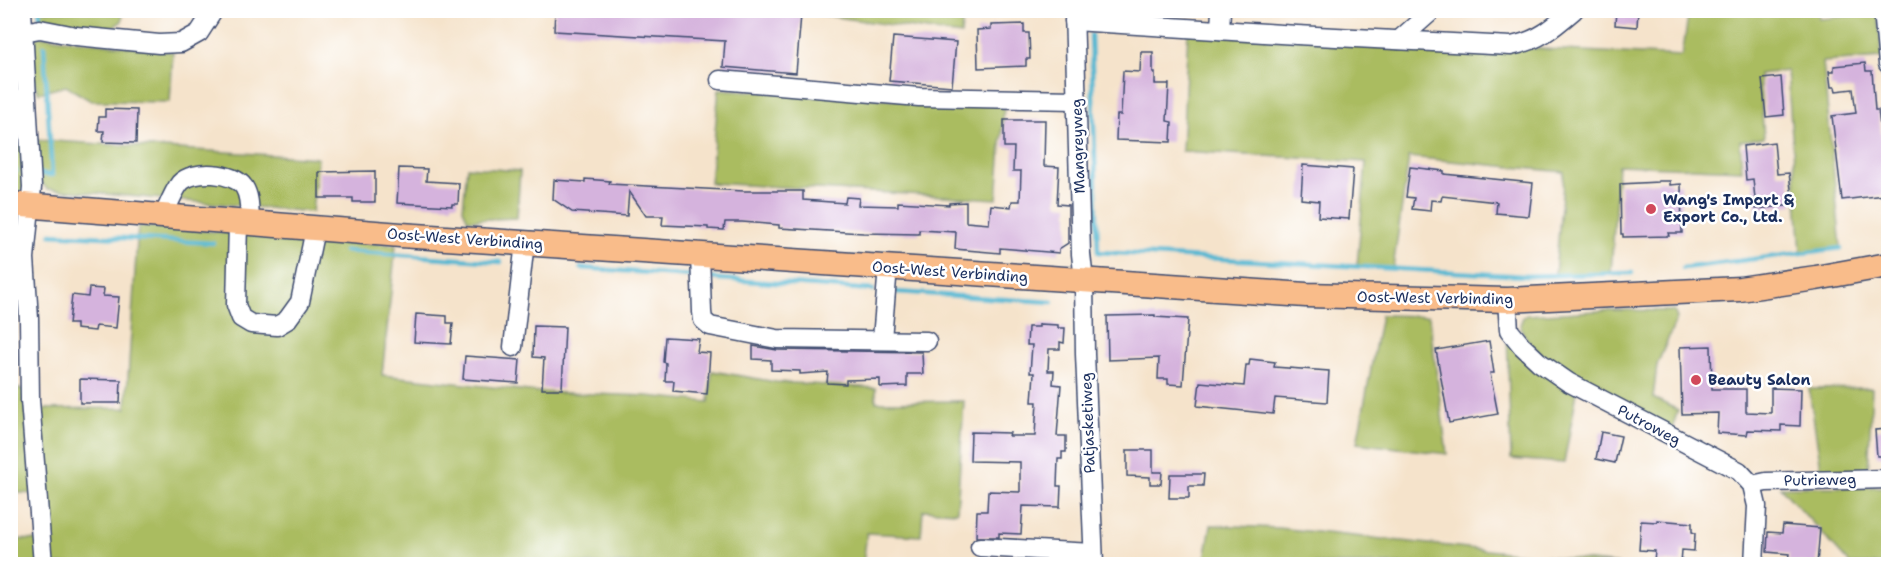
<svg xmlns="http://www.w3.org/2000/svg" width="1899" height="575" viewBox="0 0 1899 575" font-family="'Shantell Sans',sans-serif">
<rect width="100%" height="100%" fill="#fff"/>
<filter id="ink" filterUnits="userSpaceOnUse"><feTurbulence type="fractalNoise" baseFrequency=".0167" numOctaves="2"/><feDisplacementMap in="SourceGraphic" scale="12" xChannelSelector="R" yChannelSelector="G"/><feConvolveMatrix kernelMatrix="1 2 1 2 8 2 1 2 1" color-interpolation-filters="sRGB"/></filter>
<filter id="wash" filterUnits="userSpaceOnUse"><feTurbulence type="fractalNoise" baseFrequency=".008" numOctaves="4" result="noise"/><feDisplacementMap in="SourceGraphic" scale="24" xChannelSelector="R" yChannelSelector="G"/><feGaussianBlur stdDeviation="1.35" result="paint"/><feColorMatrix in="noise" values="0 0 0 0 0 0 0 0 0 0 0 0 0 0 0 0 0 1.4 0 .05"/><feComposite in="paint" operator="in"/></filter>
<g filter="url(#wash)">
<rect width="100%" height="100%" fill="#f5e3cb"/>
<g fill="#aabc60" stroke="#62765f" stroke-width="1.5">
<polygon points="10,11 19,11 24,189 19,193 10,192"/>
<polygon points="39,11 123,11 122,21 109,30 95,32 41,23"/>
<polygon points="794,11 963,11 961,35"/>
<polygon points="1689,11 1818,11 1819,19 1878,13 1882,58 1823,62 1841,248 1801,252 1787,71 1759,74 1764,138 1740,141 1742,170 1618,165 1611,273 1555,275 1564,172 1409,157 1393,268 1357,266 1366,162 1182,151 1188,31 1682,56"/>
<path d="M38,36L173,52L170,102L91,101L66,86L39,93C31,82 29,46 38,36Z"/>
<polygon points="719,89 1004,106 997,199 710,183"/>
<polygon points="38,140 318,158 312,212 47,189 39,180"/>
<polygon points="467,167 520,171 517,218 468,220 463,209"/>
<polygon points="138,226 396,245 382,375 538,392 647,396 709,402 712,371 776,382 876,388 876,402 964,401 957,512 923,510 921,536 867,533 863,564 48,564 36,409 126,408"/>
<path d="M1614,310L1674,311L1677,318L1657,365L1653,398L1678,410L1672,429C1634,410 1532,368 1520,325L1523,317L1527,315Z"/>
<polygon points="1381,315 1429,316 1447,454 1357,443"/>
<polygon points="1507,333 1577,392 1564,463 1511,459"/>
<polygon points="10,388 25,389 33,494 11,492"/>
<polygon points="1872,388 1868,475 1822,475 1809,389"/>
<polygon points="1780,487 1888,487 1888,564 1850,564"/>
<polygon points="1211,525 1278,528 1619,564 1204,564"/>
<polygon points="11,539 38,540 39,564 11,564"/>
</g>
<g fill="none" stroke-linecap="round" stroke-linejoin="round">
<g stroke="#53b7d2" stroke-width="4.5">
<polyline points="39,10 40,17"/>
<polyline points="1091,35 1098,252 1526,276 1632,273"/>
<polyline points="10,171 16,171"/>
<polyline points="40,174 52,175 44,46"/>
<polyline points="51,234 213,243"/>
<polyline points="345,251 501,262"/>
<polyline points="581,268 692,276"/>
<polyline points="1683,268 1841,248"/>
<polyline points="706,278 873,290"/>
<polyline points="897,292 1052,302"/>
</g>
</g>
<g id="blocks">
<g fill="#d5b3dd">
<polygon points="555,10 742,10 801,15 796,73 723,67 725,41 554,31"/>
<polygon points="1616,10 1638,10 1637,27 1615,25"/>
<polygon points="1024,24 1024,33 1029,33 1030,59 1026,59 1026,66 978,68 977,30 991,29 991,25"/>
<polygon points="893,37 956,42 952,86 889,81"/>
<polygon points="1141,52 1153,52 1153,72 1155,72 1155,84 1169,84 1167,121 1172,122 1171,142 1116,140 1117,115 1121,115 1123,71 1140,72"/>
<polygon points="1865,63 1866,71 1872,71 1875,110 1878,110 1888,188 1884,189 1884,195 1842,200 1832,116 1856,113 1853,89 1836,91 1835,87 1831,87 1829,71 1834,71 1834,66"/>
<polygon points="1781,77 1784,115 1766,117 1762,79"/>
<polygon points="105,109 137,110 136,143 103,142 104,131 98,131 99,117 105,117"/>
<polygon points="1004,120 1045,120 1044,166 1059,167 1057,204 1068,205 1068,243 1059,249 1059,253 1000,248 1000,253 955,249 956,232 919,230 919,234 863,233 779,228 779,225 742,222 725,222 724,230 708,229 708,227 662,225 663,216 646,216 629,191 627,216 572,212 553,199 554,180 585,182 585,179 610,181 609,184 744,191 803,191 803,200 845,203 846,197 859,198 858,205 898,206 898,202 949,205 949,203 966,202 966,222 989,224 991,205 1011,207 1012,201 1020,201 1021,171 1013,171 1014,147 1004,147"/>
<polygon points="1774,142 1777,174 1789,173 1793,205 1756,209 1753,179 1746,180 1743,146"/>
<polygon points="1303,165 1353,169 1349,219 1318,217 1319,201 1301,199"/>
<polygon points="1410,167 1444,171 1444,174 1533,183 1529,216 1496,213 1497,202 1442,196 1441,201 1431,200 1430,211 1412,209 1414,198 1406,197"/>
<polygon points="399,168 427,169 426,181 459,183 458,204 452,204 452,206 397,203"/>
<polygon points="375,171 375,202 353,202 353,198 319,198 319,172"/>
<polygon points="1658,181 1670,181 1670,185 1681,184 1682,233 1668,233 1669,236 1623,237 1623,234 1621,234 1620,184 1658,182"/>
<polygon points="89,288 104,289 103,296 119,297 116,328 96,326 95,331 76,329 76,324 69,324 72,295 88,297"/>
<polygon points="416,314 447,316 447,323 453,323 451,344 414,342"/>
<polygon points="1155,315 1155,317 1188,319 1183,385 1168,384 1168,379 1158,379 1159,358 1108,360 1107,316"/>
<polygon points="1039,324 1058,325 1058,328 1065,328 1064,343 1060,342 1060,349 1049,349 1048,371 1054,371 1053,384 1061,385 1057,436 1066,436 1066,452 1062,452 1062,459 1058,459 1057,486 1061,486 1060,507 1023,506 1021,534 999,533 999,537 976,537 977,511 987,511 988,491 1020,492 1020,462 970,461 971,432 1010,433 1009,436 1035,436 1037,402 1032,402 1034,373 1030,373 1032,345 1027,345 1028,327 1039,327"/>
<polygon points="534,326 565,327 562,389 542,389 544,358 533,357"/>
<polygon points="665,337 699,339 697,352 710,353 707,394 673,391 674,381 665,381 666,363 663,362"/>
<polygon points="1489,341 1494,373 1490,373 1498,414 1449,423 1436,350"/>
<polygon points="753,346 777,350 922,352 923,374 907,374 907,386 880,387 880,379 846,380 846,384 827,383 828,372 800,374 800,371 771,370 771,360 753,359"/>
<polygon points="1711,346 1712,389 1746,389 1746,412 1771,413 1771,388 1801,389 1800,426 1781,425 1781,431 1748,430 1747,435 1717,433 1718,413 1682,414 1680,347"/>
<polygon points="465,356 520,360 518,383 463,379"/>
<polygon points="1250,359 1275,362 1274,367 1329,371 1327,402 1275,398 1273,414 1197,406 1200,382 1244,386 1246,365 1249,365"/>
<polygon points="80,379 121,380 120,403 80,403"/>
<polygon points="1888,429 1888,456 1877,456 1875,430"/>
<polygon points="1601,432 1621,436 1615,463 1596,459"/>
<polygon points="1127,450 1153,450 1153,472 1162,472 1161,484 1150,484 1150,477 1127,476"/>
<polygon points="1170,474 1204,474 1203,486 1189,486 1189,498 1169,498"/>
<polygon points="1657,520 1692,523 1692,532 1695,533 1694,551 1682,550 1681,563 1654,561 1655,551 1639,550 1641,521 1657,522"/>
<polygon points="1783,525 1820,528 1817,564 1788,561 1789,554 1767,552 1768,532 1782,533"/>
</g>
</g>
</g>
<g filter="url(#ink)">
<use href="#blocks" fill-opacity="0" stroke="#3c4a6e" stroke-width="1.5"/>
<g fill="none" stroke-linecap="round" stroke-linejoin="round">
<g stroke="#3c4a6e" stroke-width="21">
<g id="minor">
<polyline points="22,10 32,187 25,258 29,319 30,400 43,564"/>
<polyline points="1074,10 1081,254 1084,281 1085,354 1094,564"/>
<polyline points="1883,10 1888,64"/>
<path d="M1074,21L1297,35L1511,46C1538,41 1553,28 1574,10"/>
<polyline points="1220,30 1221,10"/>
<polyline points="23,32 40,29 76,36 159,44 181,43 199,33 212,13"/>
<polyline points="1399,40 1433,10"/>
<polyline points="720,80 919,97 1076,100"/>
<path d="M163,217C168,206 173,192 180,183C193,169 234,172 244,187C251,198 249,212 250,224"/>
<polyline points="238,223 236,305 241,318 251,324 277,326 287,320 300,302 315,229"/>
<polyline points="700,254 702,312 703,320 710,326 777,339 927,341"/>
<polyline points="1507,300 1509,330 1522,346 1539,362 1568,382 1739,471 1752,485 1757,506 1754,564"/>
<polyline points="882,339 888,267"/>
<polyline points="513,347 525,242"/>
<polyline points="1752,485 1766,482 1888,479"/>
<polyline points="980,547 1093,553"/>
</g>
</g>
<g stroke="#3c4a6e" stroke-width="27">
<polyline id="major" points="10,204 401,235 1306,295 1507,300 1740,289 1816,278 1888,265"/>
</g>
<use href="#minor" stroke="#fff" stroke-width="18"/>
<use href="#major" stroke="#f9bc8a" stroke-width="24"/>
</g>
</g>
<g fill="#d1495b" stroke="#fff" stroke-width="2">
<circle cx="1651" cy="209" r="6"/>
<circle cx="1696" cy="380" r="6"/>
</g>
<g text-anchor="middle" stroke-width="5" stroke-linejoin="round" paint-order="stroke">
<g font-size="15" fill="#1b2f5e" stroke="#fff">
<text transform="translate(1078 146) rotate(-92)" y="5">Mangreyweg</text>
<text transform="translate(465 239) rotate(4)" y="5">Oost-West Verbinding</text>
<text transform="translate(950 272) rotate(4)" y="5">Oost-West Verbinding</text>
<text transform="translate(1435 298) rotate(1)" y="5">Oost-West Verbinding</text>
<text transform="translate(1088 423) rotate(-92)" y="5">Patjasketiweg</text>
<text transform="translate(1649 425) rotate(28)" y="5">Putroweg</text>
<text transform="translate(1820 480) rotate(-1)" y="5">Putrieweg</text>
</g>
<g font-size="15" font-weight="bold" fill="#1b2f5e" stroke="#fff" text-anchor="start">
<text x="1663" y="205">Wang's Import &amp;<tspan x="1663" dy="17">Export Co., Ltd.</tspan></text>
<text x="1708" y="385">Beauty Salon</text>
</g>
</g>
<rect width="1899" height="575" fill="none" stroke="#fff" stroke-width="36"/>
</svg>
